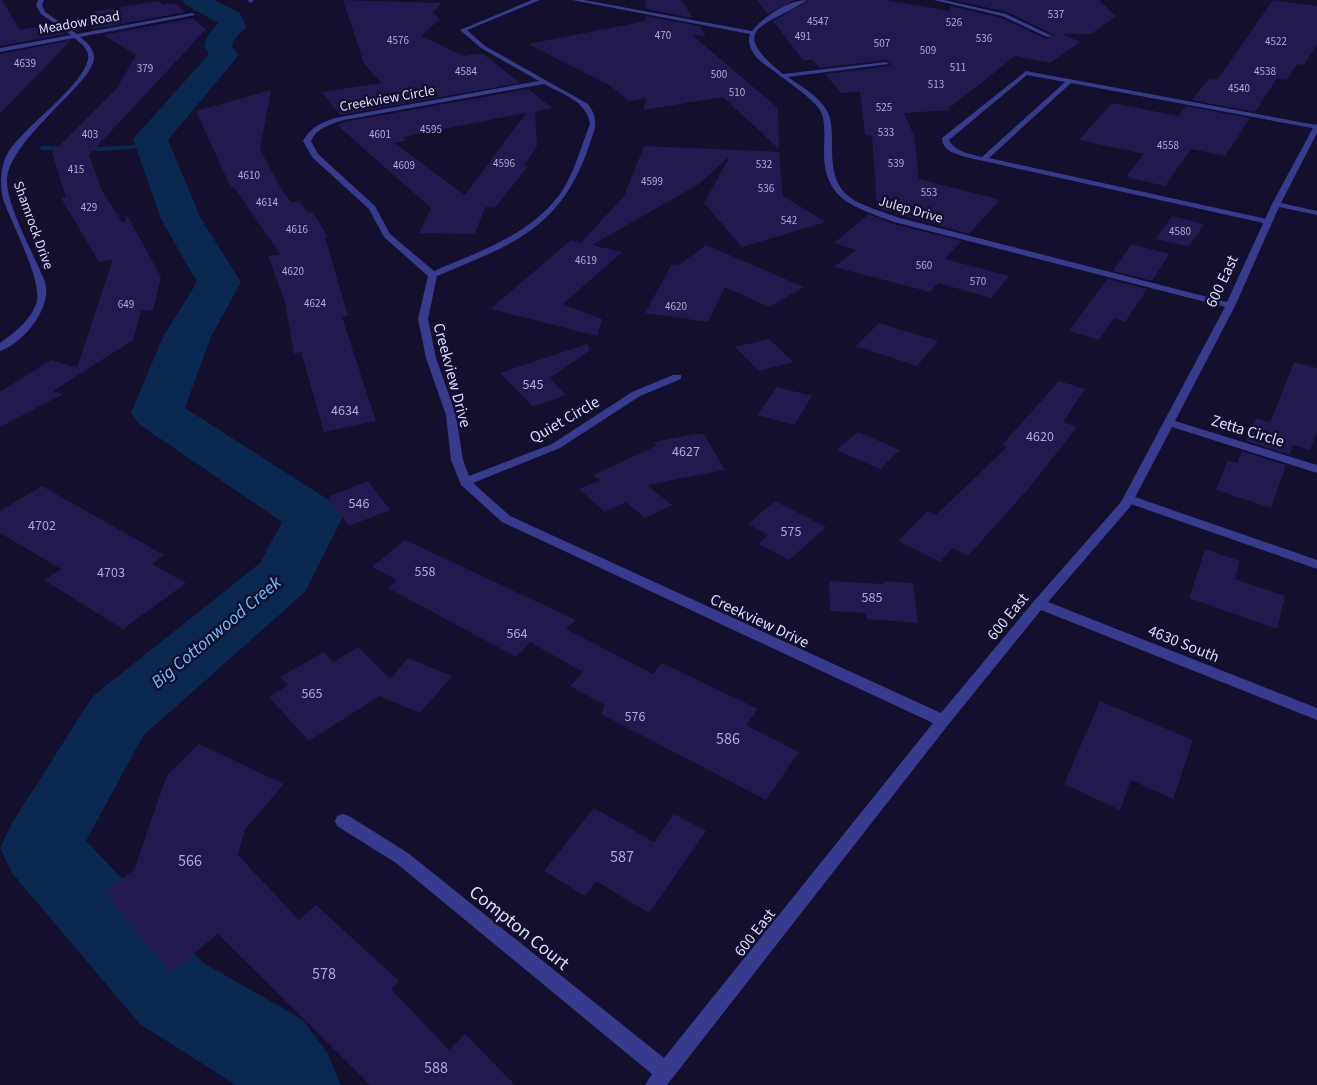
<svg xmlns="http://www.w3.org/2000/svg" width="1317" height="1085" viewBox="0 0 1317 1085" font-family="'Source Sans 3',sans-serif">
<rect width="100%" height="100%" fill="#130f2c"/>
<g fill="none" stroke-linecap="round" stroke-linejoin="round">
<polygon fill="#0a2850" fill-rule="evenodd" points="152,144 154,145 154,147 100,151 42,150 39,148 42,146 100,147"/>
<polygon fill="#0a2850" fill-rule="evenodd" points="182,0 214,0 240,13 246,27 234,40 232,46 238,55 234,61 168,140 201,219 241,282 210,339 185,408 335,504 343,517 305,592 143,736 86,841 202,962 303,1020 327,1052 341,1085 236,1085 140,1024 12,873 0,848 12,823 93,696 260,563 282,522 139,424 131,413 162,339 197,282 161,219 133,139 209,54 204,46 207,37 218,23 186,5"/>
</g>
<g fill="#221a4e" fill-rule="evenodd">
<polygon points="0,0 2,0 20,30 52,24 66,34 0,46"/>
<polygon points="343,0 441,3 433,13 440,19 421,36 464,56 482,53 520,83 340,115 322,92 382,83 364,64"/>
<polygon points="645,0 681,0 693,18 646,9"/>
<polygon points="757,0 795,0 768,14"/>
<polygon points="809,0 884,0 950,11 950,6 1001,18 1047,39 1054,35 1007,12 953,0 1099,0 1116,16 1091,34 1062,34 1080,42 1050,63 1015,56 952,106 947,106 951,110 904,113 914,136 919,179 997,199 995,201 999,201 969,234 877,208 872,136 865,135 860,92 841,93 825,74 889,66 891,64 886,60 820,68 813,60 803,60 773,21"/>
<polygon points="1273,0 1317,6 1317,44 1304,65 1297,64 1287,80 1277,78 1255,112 1191,100 1209,79 1217,80"/>
<polygon points="158,1 163,5 174,3 185,12 94,29 87,25 77,32 63,22 96,17 91,12"/>
<polygon points="646,16 699,26 706,36 692,35 778,108 779,149 723,97 643,110 647,98 629,101 609,85 528,44 646,21"/>
<polygon points="192,18 206,29 89,155 102,191 122,222 125,222 127,215 161,277 153,310 141,311 133,340 53,391 63,394 0,427 0,392 51,360 77,368 113,259 99,262 61,198 66,197 52,153 117,88 136,55 103,35"/>
<polygon points="71,40 51,61 0,113 0,54"/>
<path d="M528,89L552,108L535,112L537,146L524,166H528L495,208L485,207L475,234L419,233L431,208L337,125L344,122ZM526,113L465,195L394,143L406,141L403,137Z"/>
<polygon points="271,90 260,149 280,187 291,202 299,201 308,213 313,212 328,237 325,237 348,316 342,317 376,421 324,432 301,352 294,354 285,302 268,256 280,254 234,187 231,188 196,111"/>
<polygon points="1112,103 1178,116 1186,106 1250,118 1225,156 1191,149 1165,186 1126,177 1144,154 1079,140"/>
<polygon points="644,146 779,152 783,196 826,222 742,247 704,203 730,156 699,184 592,245 622,252 563,304 602,319 597,336 490,309 571,240 581,243 624,196"/>
<polygon points="869,214 893,224 962,241 945,259 1009,276 991,298 938,283 930,292 834,267 856,250 834,243"/>
<polygon points="1172,216 1204,224 1189,247 1156,239"/>
<polygon points="1132,244 1169,254 1152,281 1113,271"/>
<polygon points="706,245 804,287 769,307 725,287 708,322 645,313 672,264 679,265"/>
<polygon points="1107,279 1147,289 1125,322 1114,318 1099,340 1069,331"/>
<polygon points="879,323 938,341 917,366 856,346"/>
<polygon points="769,339 793,362 759,371 735,347"/>
<polygon points="587,344 590,350 550,378 566,395 533,407 500,373"/>
<polygon points="1294,362 1317,368 1317,431 1310,450 1293,445 1290,455 1246,441 1256,418 1270,423"/>
<polygon points="1059,381 1085,389 1063,422 1077,427 1029,488 968,556 952,548 940,562 898,541 928,511 936,515 1007,447 1002,445"/>
<polygon points="777,387 812,396 794,425 757,415"/>
<polygon points="858,432 900,450 880,469 836,450"/>
<polygon points="696,434 704,434 725,470 647,485 672,505 645,518 626,502 605,512 579,489 600,480 593,475 656,446 654,442"/>
<polygon points="1242,451 1286,465 1271,508 1216,490 1228,460 1237,463"/>
<polygon points="368,481 390,510 349,526 328,497"/>
<polygon points="42,486 164,555 152,564 186,583 123,629 44,580 61,569 0,533 0,511"/>
<polygon points="775,501 826,527 789,560 758,544 768,535 748,524"/>
<polygon points="405,540 576,620 566,629 653,674 662,663 758,709 746,725 799,752 766,800 601,714 605,705 570,686 583,672 530,642 516,657 388,588 397,580 372,567"/>
<polygon points="1205,549 1240,561 1235,579 1285,596 1277,629 1189,598"/>
<polygon points="829,581 884,584 884,581 913,583 918,623 867,619 866,613 830,611"/>
<polygon points="358,647 390,679 408,658 452,676 420,713 379,696 309,741 269,697 288,685 280,677 324,652 333,662"/>
<polygon points="1100,701 1193,740 1173,799 1131,780 1120,810 1064,784"/>
<polygon points="199,744 284,784 245,829 238,855 299,920 316,905 399,981 391,989 449,1050 465,1034 515,1085 370,1085 218,934 171,972 104,892 134,870 167,775"/>
<polygon points="594,808 654,842 674,814 706,831 649,913 596,881 585,896 544,871"/>
</g>
<g fill="none" stroke-linecap="round" stroke-linejoin="round">
<g fill="#383a8d" fill-rule="evenodd">
<path d="M1026,71L1316,125L1317,129L1071,83L989,158L1271,220V224H1268L970,158C959,155 942,152 942,138ZM1027,75L1065,82L982,157C971,154 955,152 949,140Z"/>
<polygon points="1129,495 1317,560 1317,569 1125,502 1123,499"/>
</g>
<g fill="#383a8d" fill-rule="evenodd">
<path d="M38,0H44L42,5L45,12L77,34L192,13L195,15L80,37C87,42 95,50 94,59C92,70 81,82 73,90C54,111 9,151 7,178C5,204 35,256 45,282C53,307 23,344 0,351V343C14,333 30,321 36,304C44,283 11,222 3,199C0,184 0,168 7,154C23,127 81,88 88,60C90,50 81,43 74,38L0,52V48L71,35L41,14L36,5Z"/>
<polygon points="248,0 254,0 250,3"/>
<path d="M532,0H540L467,30L485,46L588,104C601,122 594,130 588,149C559,231 510,245 437,276L428,319L436,358L456,415L463,460L469,476L552,444L632,392L673,375H681V379L640,396L560,448L473,483L510,516L941,713L1034,601L1121,502L1225,307L894,222C854,207 823,200 824,150C824,139 826,123 821,112C814,97 771,71 757,58C751,50 747,44 750,34L572,0H584L752,31C763,17 788,0 807,0C770,26 723,26 783,74L886,62L889,64L788,77C801,86 818,96 826,109C832,118 832,133 832,143C831,200 852,201 900,218L1227,302L1272,204L1314,126L1317,124V133L1281,203L1317,211V215L1279,207L1235,306L1175,421L1317,465V473L1172,427L1130,507L1048,602L1317,708V720L1041,610L948,725L667,1085H645L652,1074L396,863L337,826L335,821L337,816L343,814L349,816L408,853L664,1058L933,723L502,522L461,485L451,460L446,415L426,358L418,319L428,276L384,237L369,209L312,157L303,141C311,126 324,121 340,117L539,81L481,48L460,30ZM544,84C562,94 587,101 590,124C581,147 574,174 560,194C530,235 478,252 434,271L390,234L375,206L318,154L311,141C317,128 330,124 344,120Z"/>
<polygon points="934,0 944,0 1006,14 1052,36 1047,37 1002,16"/>
</g>
</g>
<g text-anchor="middle" stroke-width="5" stroke-linejoin="round" paint-order="stroke">
<g font-size="11" fill="#aeaad3">
<text x="1056" y="18">537</text>
<text x="818" y="25">4547</text>
<text x="954" y="26">526</text>
<text x="663" y="39">470</text>
<text x="803" y="40">491</text>
<text x="984" y="42">536</text>
<text x="398" y="44">4576</text>
<text x="1276" y="45">4522</text>
<text x="882" y="47">507</text>
<text x="928" y="54">509</text>
<text x="25" y="67">4639</text>
<text x="958" y="71">511</text>
<text x="145" y="72">379</text>
<text x="466" y="75">4584</text>
<text x="1265" y="75">4538</text>
<text x="719" y="78">500</text>
<text x="936" y="88">513</text>
<text x="1239" y="92">4540</text>
<text x="737" y="96">510</text>
<text x="884" y="111">525</text>
<text x="431" y="133">4595</text>
<text x="886" y="136">533</text>
<text x="90" y="138">403</text>
<text x="380" y="138">4601</text>
<text x="1168" y="149">4558</text>
<text x="504" y="167">4596</text>
<text x="896" y="167">539</text>
<text x="764" y="168">532</text>
<text x="404" y="169">4609</text>
<text x="76" y="173">415</text>
<text x="249" y="179">4610</text>
<text x="652" y="185">4599</text>
<text x="766" y="192">536</text>
<text x="929" y="196">553</text>
<text x="267" y="206">4614</text>
<text x="89" y="211">429</text>
<text x="789" y="224">542</text>
<text x="297" y="233">4616</text>
<text x="1180" y="235">4580</text>
<text x="586" y="264">4619</text>
<text x="924" y="269">560</text>
<text x="293" y="275">4620</text>
<text x="978" y="285">570</text>
<text x="315" y="307">4624</text>
<text x="126" y="308">649</text>
<text x="676" y="310">4620</text>
</g>
<g font-size="14" fill="#dcdaff" stroke="#130f2c">
<text transform="translate(79 22) rotate(-10)" y="5">Meadow Road</text>
<text transform="translate(387 98) rotate(-10)" y="5">Creekview Circle</text>
<text transform="translate(911 209) rotate(16)" y="5">Julep Drive</text>
<text transform="translate(34 225) rotate(70)" y="5">Shamrock Drive</text>
</g>
<g font-size="14" fill="#aeaad3">
<text x="533" y="389">545</text>
<text x="345" y="415">4634</text>
<text x="1040" y="441">4620</text>
<text x="686" y="456">4627</text>
<text x="359" y="508">546</text>
<text x="42" y="530">4702</text>
<text x="791" y="536">575</text>
<text x="425" y="576">558</text>
<text x="111" y="577">4703</text>
<text x="872" y="602">585</text>
<text x="517" y="638">564</text>
<text x="312" y="698">565</text>
<text x="635" y="721">576</text>
</g>
<g font-size="16" fill="#dcdaff" stroke="#130f2c">
<text transform="translate(1221 281) rotate(-65)" y="6">600 East</text>
<text transform="translate(453 375) rotate(75)" y="6">Creekview Drive</text>
<text transform="translate(564 419) rotate(-30)" y="6">Quiet Circle</text>
<text transform="translate(1248 430) rotate(17)" y="6">Zetta Circle</text>
<text transform="translate(1007 616) rotate(-51)" y="6">600 East</text>
<text transform="translate(760 620) rotate(25)" y="6">Creekview Drive</text>
<text transform="translate(1184 643) rotate(22)" y="6">4630 South</text>
<text transform="translate(754 932) rotate(-52)" y="6">600 East</text>
</g>
<g font-size="16" fill="#aeaad3">
<text x="728" y="744">586</text>
<text x="622" y="862">587</text>
<text x="190" y="866">566</text>
<text x="324" y="979">578</text>
<text x="436" y="1073">588</text>
</g>
<g font-size="18" font-style="italic" fill="#68c2ff" stroke="#130f2c">
<text transform="translate(216 632) rotate(-40)" y="6">Big Cottonwood Creek</text>
</g>
<g font-size="19" fill="#dcdaff" stroke="#130f2c">
<text transform="translate(520 927) rotate(39)" y="7">Compton Court</text>
</g>
</g>
</svg>
